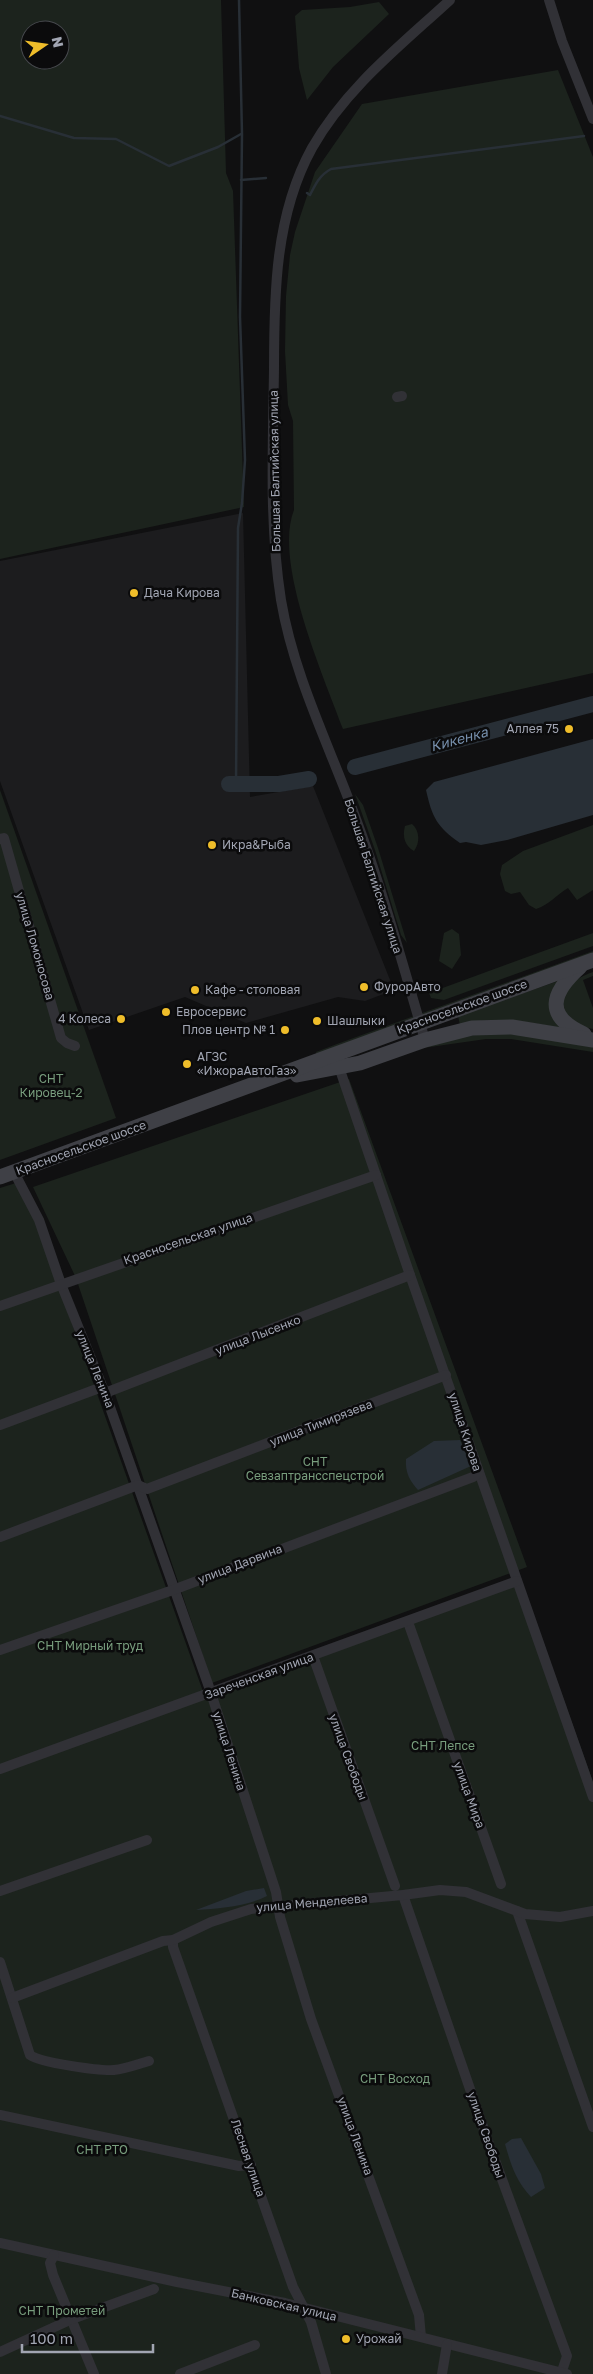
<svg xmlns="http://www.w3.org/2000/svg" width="593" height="2374" viewBox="0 0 593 2374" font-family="'Golos Text',sans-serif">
<rect width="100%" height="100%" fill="#101011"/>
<polygon fill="#1c1c1e" points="243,513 250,797 313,786 394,990 365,1001 338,997 246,1023 185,997 89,1030 0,781 0,561"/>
<g fill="#1c231d" fill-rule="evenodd">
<path d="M0,0H221L226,173L233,191L244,507L0,559ZM30,30H60V60H30Z"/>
<polygon points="379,2 389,14 333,67 307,100 299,68 295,16 302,10 350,7"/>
<path d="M558,70L593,157V673L343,729C324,677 273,562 294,510L293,421L288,405L285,351L286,296L290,255L295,232L315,172L362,104Z"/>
<polygon points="0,790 116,1118 0,1160"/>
<polygon points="355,794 363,805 378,848 407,943 401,935 375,850"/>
<path d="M412,824C420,831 420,843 414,851C405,846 402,837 405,826Z"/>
<path d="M593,825V890L577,900L568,888C556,895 549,905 536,909L529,905L520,892L511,894L505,891L500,874L502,865L523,851Z"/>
<polygon points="452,929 459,934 461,955 452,969 439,961 444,933"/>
<polygon points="593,933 593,946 444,1000 431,998 429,993"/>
<polygon points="593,951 593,955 317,1056 316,1052 337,1044"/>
<path d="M593,972V976L583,980L593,1008V1029C549,1021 555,984 593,972Z"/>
<path d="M558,981L560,1028C526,1022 494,1015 460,1025L458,1016Z"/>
<polygon points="497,1032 593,1045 593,1052 511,1039 486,1039 423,1048 455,1037"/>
<polygon points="349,1079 527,1567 212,1683 76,1278 33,1187"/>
<polygon points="16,1183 36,1222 206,1700 408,1622 522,1582 593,1782 593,2374 0,2374 0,1188"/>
</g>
<g fill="#282f36">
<path d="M593,739V815L507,840L481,845L466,842L460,843C437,827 432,817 426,790L434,782Z"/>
<path d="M460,1440L471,1466L418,1490C410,1481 405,1473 406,1459L434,1441Z"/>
<path d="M264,1888L267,1896C245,1907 220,1908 196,1910L246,1891Z"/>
<path d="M521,2138L541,2174L545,2188L531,2197C516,2181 511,2165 505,2144L512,2139Z"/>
</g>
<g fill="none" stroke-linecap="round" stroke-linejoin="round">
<g stroke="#282f36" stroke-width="2.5">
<polyline points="0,116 74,138 116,139 169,166 218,147 241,134"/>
<polyline points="241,180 266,178"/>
<path d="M307,193L310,195C316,183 320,175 331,169L584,136"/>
<polyline points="236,784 238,528 242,503 245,460 240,317 242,134 239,0"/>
</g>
<g stroke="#282f36" stroke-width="16">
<polyline points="355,767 593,704"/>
<polyline points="229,784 279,784 309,779"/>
</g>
<g stroke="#313136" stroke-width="10">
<polyline points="549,0 562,41 593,119"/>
<polyline points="397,397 402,396"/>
<polyline points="0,839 4,838 61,1038 67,1043 75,1046"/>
<path d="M425,1040C403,966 383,891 356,819C330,747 294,677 281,600C269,524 273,446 274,369C274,294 275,215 312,148C346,88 400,46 450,0"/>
<polyline points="339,1067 410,1275 593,1797"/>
<polyline points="14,1172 39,1220 61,1284 105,1393 209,1687 276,1892 280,1917 311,2019 419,2315 421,2337"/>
<polyline points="0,1306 376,1175"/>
<polyline points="105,1393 410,1275"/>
<polyline points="0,1425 102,1387"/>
<polyline points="0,1537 138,1485 147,1489 446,1375"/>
<polyline points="408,1622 501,1884"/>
<polyline points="0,1650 173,1590 473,1477 479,1473"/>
<polyline points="313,1656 395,1886"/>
<polyline points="0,1769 517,1581"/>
<polyline points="0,1891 147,1840"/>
<polyline points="403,1895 489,2144 567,2356 561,2374"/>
<polyline points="517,1911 593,2127"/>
<polyline points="173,1940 173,1947 293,2287 311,2322 326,2374"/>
<path d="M0,1962L30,2055C41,2063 100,2071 114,2070C125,2069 138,2064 149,2061"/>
<polyline points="12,1998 163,1941 173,1940 211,1922 251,1909 403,1895 440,1890 466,1892 525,1914 560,1917 593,1911"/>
<polyline points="0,2115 239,2166 251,2165"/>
<polyline points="0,2243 177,2282 285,2303 567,2374"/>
<polyline points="54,2255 50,2263 53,2275 94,2374"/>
<polyline points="0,2352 72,2319 154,2289"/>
<polyline points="180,2374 255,2345"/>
<polyline points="442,2374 447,2344"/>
</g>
<g stroke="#3f4046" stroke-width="15">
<path d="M580,967C551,993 544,1016 584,1034"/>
<polyline points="297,1075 360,1063 425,1040 472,1028 512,1027 593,1040"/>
<polyline points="0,1177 593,960"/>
</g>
</g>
<g fill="#efbd2a" stroke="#0b0b0c" stroke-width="2">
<circle cx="134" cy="593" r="5"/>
<circle cx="569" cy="729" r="5"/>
<circle cx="212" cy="845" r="5"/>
<circle cx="364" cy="987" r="5"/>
<circle cx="195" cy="990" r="5"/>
<circle cx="166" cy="1012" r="5"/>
<circle cx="121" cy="1019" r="5"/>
<circle cx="317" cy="1021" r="5"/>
<circle cx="285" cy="1030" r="5"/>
<circle cx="187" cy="1064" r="5"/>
<circle cx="346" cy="2339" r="5"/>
</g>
<g text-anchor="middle" stroke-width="5" stroke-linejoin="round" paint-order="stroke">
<g font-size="12" fill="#a1a5b2" stroke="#0b0b0c">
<text transform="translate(275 471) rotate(-91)" y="4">Большая Балтийская улица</text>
<text transform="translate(373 876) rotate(72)" y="4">Большая Балтийская улица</text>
<text transform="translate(35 946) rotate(74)" y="4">улица Ломоносова</text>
<text transform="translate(462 1007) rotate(-20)" y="4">Красносельское шоссе</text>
<text transform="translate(81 1148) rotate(-20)" y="4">Красносельское шоссе</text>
<text transform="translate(188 1239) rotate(-19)" y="4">Красносельская улица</text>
<text transform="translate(258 1335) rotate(-21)" y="4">улица Лысенко</text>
<text transform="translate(95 1369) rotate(68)" y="4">улица Ленина</text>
<text transform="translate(321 1423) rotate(-21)" y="4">улица Тимирязева</text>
<text transform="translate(465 1432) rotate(72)" y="4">улица Кирова</text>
<text transform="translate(240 1564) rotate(-21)" y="4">улица Дарвина</text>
<text transform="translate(259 1676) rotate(-20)" y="4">Зареченская улица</text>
<text transform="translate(229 1751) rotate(72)" y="4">улица Ленина</text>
<text transform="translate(348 1757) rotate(70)" y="4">улица Свободы</text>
<text transform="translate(469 1795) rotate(70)" y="4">улица Мира</text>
<text transform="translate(312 1903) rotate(-5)" y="4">улица Менделеева</text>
<text transform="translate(486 2135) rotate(71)" y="4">улица Свободы</text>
<text transform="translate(355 2136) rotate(70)" y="4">улица Ленина</text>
<text transform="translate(248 2158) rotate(71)" y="4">Лесная улица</text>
<text transform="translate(284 2305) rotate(13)" y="4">Банковская улица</text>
</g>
<g font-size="12" fill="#a1a5b2" stroke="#0b0b0c" text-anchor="start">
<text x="144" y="597">Дача Кирова</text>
<text x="559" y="733" text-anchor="end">Аллея 75</text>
<text x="222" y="849">Икра&amp;Рыба</text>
<text x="374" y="991">ФурорАвто</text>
<text x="205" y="994">Кафе - столовая</text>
<text x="176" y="1016">Евросервис</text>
<text x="111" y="1023" text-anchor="end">4 Колеса</text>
<text x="327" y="1025">Шашлыки</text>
<text x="275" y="1034" text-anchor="end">Плов центр № 1</text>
<text x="197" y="1061">АГЗС<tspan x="197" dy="14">«ИжораАвтоГаз»</tspan></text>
<text x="356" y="2343">Урожай</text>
</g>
<g font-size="12" fill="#789d7d" stroke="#0b0b0c">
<text x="51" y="1083">СНТ<tspan x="51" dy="14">Кировец-2</tspan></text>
<text x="315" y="1466">СНТ<tspan x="315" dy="14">Севзаптрансспецстрой</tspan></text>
<text x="90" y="1650">СНТ Мирный труд</text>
<text x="443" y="1750">СНТ Лепсе</text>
<text x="395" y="2083">СНТ Восход</text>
<text x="102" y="2154">СНТ РТО</text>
<text x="62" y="2315">СНТ Прометей</text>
</g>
<g font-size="14" font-style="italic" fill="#7790ad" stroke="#0b0b0c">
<text transform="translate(459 739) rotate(-15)" y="5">Кикенка</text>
</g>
</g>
<g transform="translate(45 45) rotate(77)"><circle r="24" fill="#0b0b0c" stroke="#47494e"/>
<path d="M0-4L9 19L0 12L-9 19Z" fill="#efbd2a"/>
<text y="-8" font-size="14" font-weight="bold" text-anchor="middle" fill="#a1a5b2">N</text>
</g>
<path d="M22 2344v8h131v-8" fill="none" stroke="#a1a5b2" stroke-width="2.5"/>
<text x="30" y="2344" font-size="15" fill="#a1a5b2" stroke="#0b0b0c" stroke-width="4" paint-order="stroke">100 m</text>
</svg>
